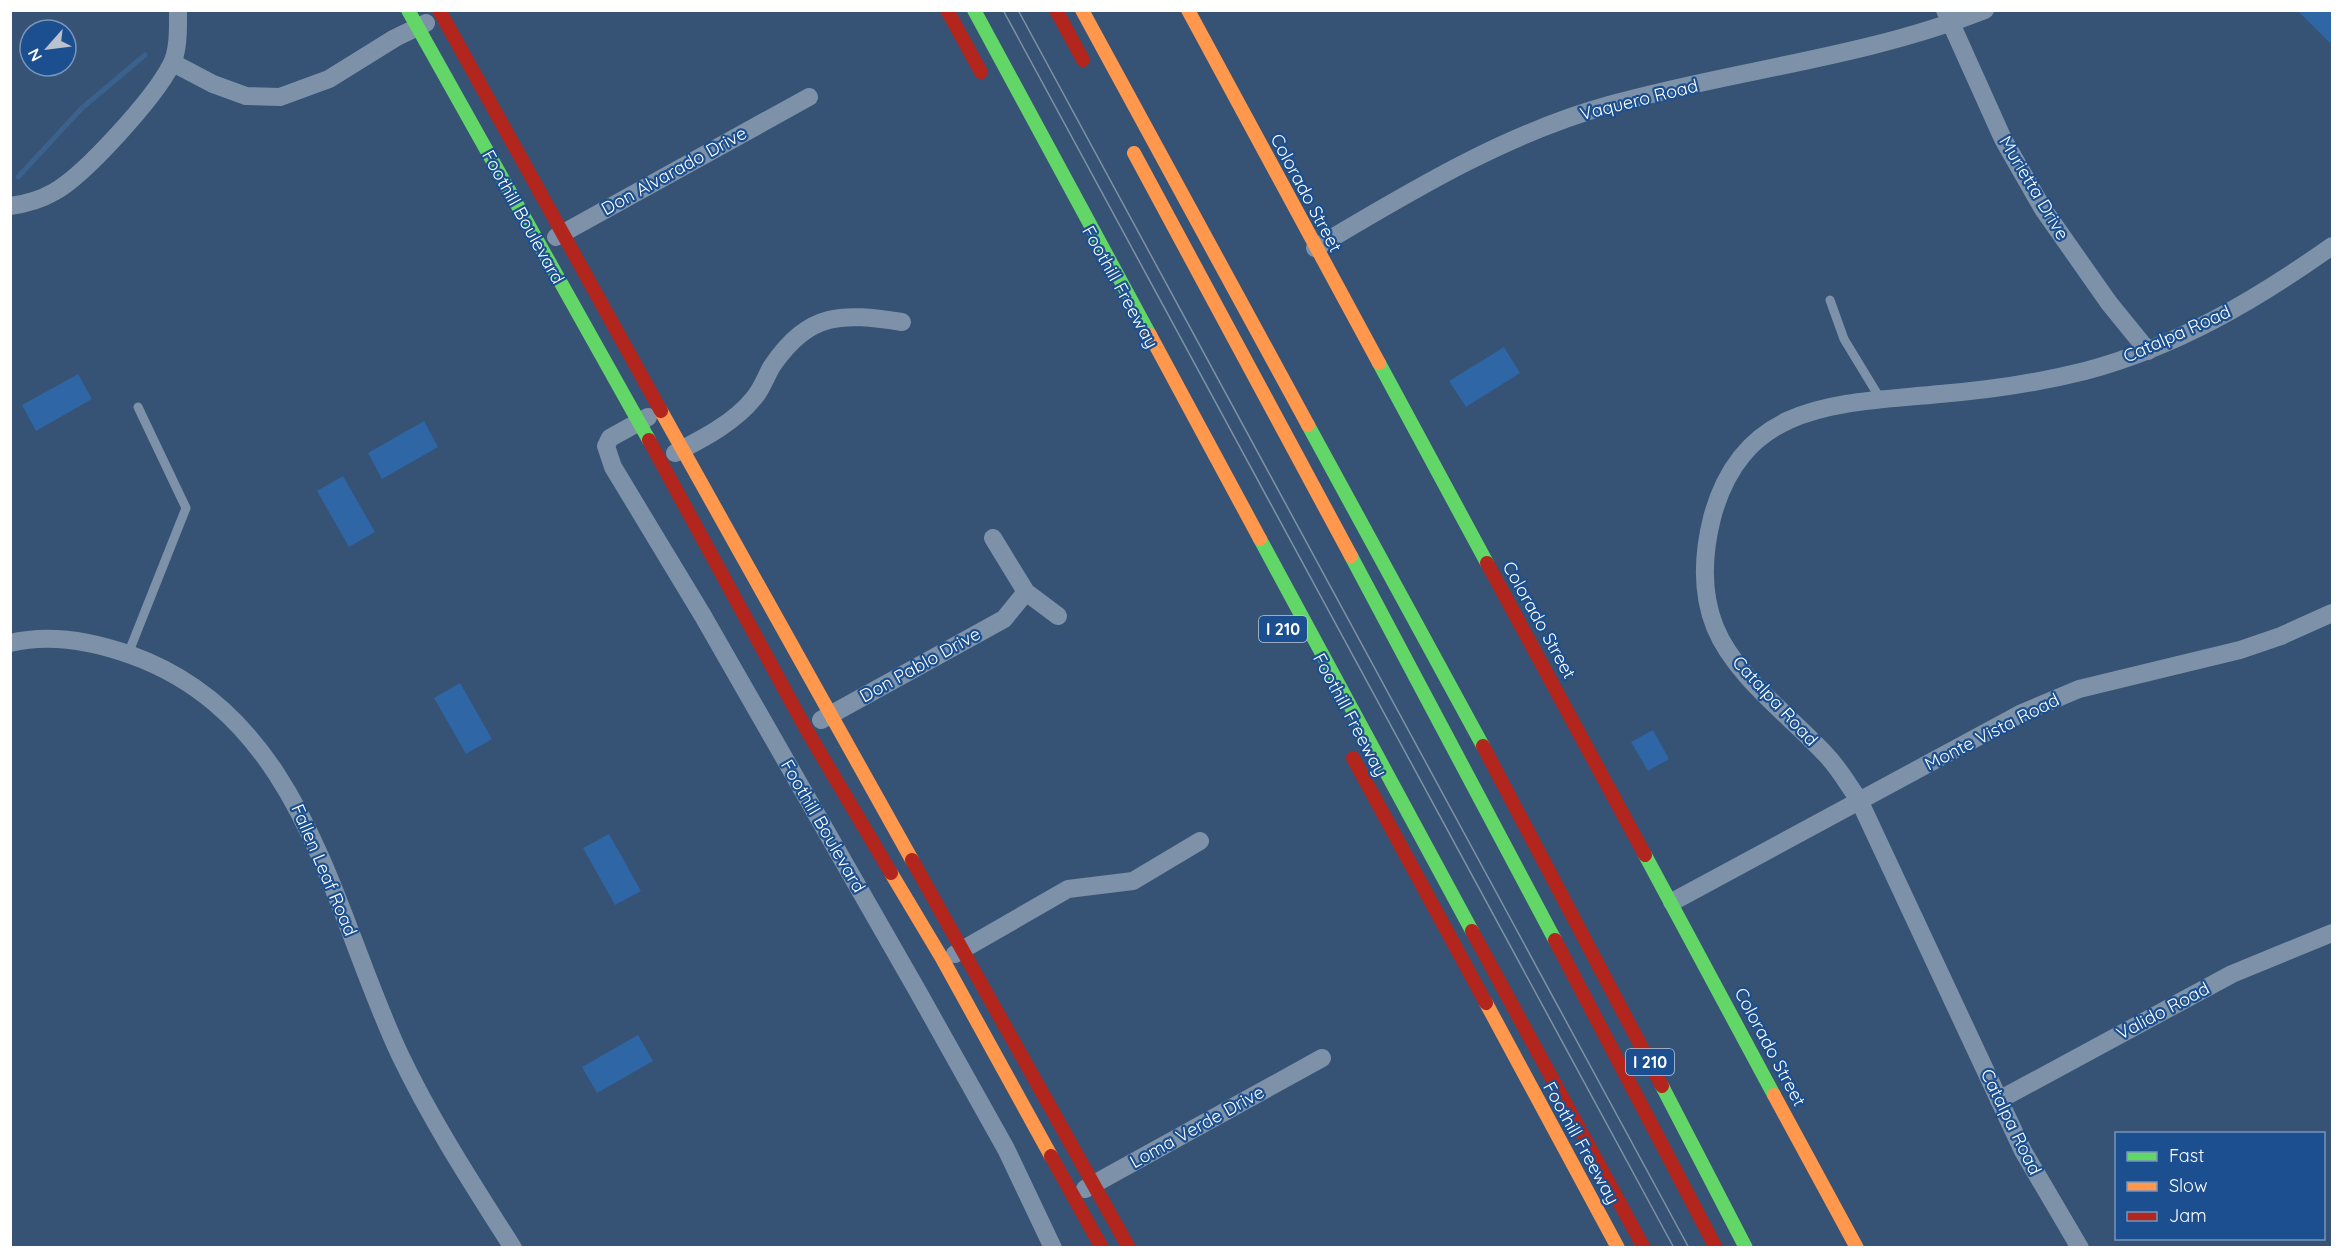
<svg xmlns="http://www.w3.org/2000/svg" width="2343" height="1258" viewBox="0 0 2343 1258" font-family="Quicksand,sans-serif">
<rect width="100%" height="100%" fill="#365274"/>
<g fill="#2f66a5">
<polygon points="2298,11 2332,11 2332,40 2330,43"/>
<polygon points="1504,347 1520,373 1466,407 1449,381"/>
<polygon points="78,374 92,399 36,431 22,405"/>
<polygon points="424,421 438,447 382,479 368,453"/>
<polygon points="343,476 375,532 349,547 317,491"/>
<polygon points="460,683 492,739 466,754 434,698"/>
<polygon points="1653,730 1669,759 1648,771 1631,742"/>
<polygon points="609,834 641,891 615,905 583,848"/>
<polygon points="638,1035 653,1061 597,1093 582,1067"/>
</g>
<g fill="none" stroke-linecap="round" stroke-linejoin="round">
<polyline stroke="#3b618d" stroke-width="5" points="18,177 82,108 145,55"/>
<g stroke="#7d92a8" stroke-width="9">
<polyline points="1830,300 1844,339 1881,400"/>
<polyline points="128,654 186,508 138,407"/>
</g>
<g stroke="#7d92a8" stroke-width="18">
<polyline points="1945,10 2003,139 2043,209 2109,303 2148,351"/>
<polyline points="173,63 213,84 246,96 280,97 329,79 395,38 426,23"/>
<path d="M10,206C26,204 40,200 54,192C85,175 155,97 171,65C179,51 178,26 178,10"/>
<polyline points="556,237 809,97"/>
<path d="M1315,248C1408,193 1504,134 1609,105C1733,70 1864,58 1985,10"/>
<polyline points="648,417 610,438 606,446 613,467 703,616 917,990 1006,1149 1053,1248"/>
<path d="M675,453C702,439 734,423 754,398C762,389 766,376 772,366C810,311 842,313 902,322"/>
<polyline points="993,538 1026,592 1058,616"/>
<path d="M10,643C51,633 92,641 131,655C304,717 331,908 400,1055C432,1122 473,1185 513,1248"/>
<polyline points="821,720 1004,619 1026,592"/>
<polyline points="1672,902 2022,713 2079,689 2240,650 2281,636 2332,613"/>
<polyline points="955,954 1068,889 1133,881 1200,841"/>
<polyline points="1999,1100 2232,974 2332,933"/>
<polyline points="1085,1189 1322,1058"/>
<path d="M2080,1248L2023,1151L1859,800C1849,786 1840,770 1828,757C1792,717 1735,677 1715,627C1701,592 1703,554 1712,518C1743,400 1840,404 1940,394C1989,390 2037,383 2085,371C2176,347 2256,300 2332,246"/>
</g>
<g stroke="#63d668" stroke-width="14">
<polyline points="408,10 649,440"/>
<polyline points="974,10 1150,335"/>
<polyline points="1379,363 1487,563"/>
<polyline points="1308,425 1483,746"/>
<polyline points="1260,539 1472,931"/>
<polyline points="1351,556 1555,940"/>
<polyline points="1645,855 1774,1095"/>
<polyline points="1662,1086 1746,1248"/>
</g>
<g stroke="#ff974d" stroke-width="14">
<polyline points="1082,10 1308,425"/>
<polyline points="1188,10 1379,363"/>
<polyline points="1134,153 1351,556"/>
<polyline points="1150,335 1260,539"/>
<polyline points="661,411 912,860"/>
<polyline points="891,873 943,960 1051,1156"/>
<polyline points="1486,1003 1618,1248"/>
<polyline points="1774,1095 1857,1248"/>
</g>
<g stroke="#b3261e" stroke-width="14">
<polyline points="439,10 661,411"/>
<polyline points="947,10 981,72"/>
<polyline points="1056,10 1083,60"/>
<polyline points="649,440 806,729 891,873"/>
<polyline points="1487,563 1645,855"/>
<polyline points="1483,746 1662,1086"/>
<polyline points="1353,758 1486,1003"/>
<polyline points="912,860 1129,1248"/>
<polyline points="1472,931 1644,1248"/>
<polyline points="1555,940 1716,1248"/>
<polyline points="1051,1156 1102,1248"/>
</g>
<g stroke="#7e92a7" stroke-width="1.5">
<polyline points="1003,10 1674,1248"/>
<polyline points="1018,10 1689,1248"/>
</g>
</g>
<g text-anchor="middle" stroke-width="4.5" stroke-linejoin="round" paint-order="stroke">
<g fill="#1b4f8f" stroke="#bbcadd" stroke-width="1.5">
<rect x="1259" y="616" width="48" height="26" rx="4.5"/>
<rect x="1626" y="1049" width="48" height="26" rx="4.5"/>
</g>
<g font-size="16" font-weight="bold" fill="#fff">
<text x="1283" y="635">I 210</text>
<text x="1650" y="1068">I 210</text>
</g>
<g font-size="18" fill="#fff" stroke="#1b4f8f">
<text transform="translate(1639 100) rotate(-14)" y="6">Vaquero Road</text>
<text transform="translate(674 171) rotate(-29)" y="6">Don Alvarado Drive</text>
<text transform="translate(2034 188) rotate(59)" y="6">Murietta Drive</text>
<text transform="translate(1306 193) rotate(62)" y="6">Colorado Street</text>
<text transform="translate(523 217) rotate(61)" y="6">Foothill Boulevard</text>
<text transform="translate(1120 287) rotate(61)" y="6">Foothill Freeway</text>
<text transform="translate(2177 334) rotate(-24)" y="6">Catalpa Road</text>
<text transform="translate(1539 620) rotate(61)" y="6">Colorado Street</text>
<text transform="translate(920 665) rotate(-29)" y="6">Don Pablo Drive</text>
<text transform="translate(1775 701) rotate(47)" y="6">Catalpa Road</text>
<text transform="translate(1350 715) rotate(62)" y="6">Foothill Freeway</text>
<text transform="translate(1992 732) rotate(-27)" y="6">Monte Vista Road</text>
<text transform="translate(823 826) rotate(60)" y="6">Foothill Boulevard</text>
<text transform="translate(324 870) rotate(67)" y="6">Fallen Leaf Road</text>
<text transform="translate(2163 1011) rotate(-28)" y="6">Valido Road</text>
<text transform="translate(1770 1047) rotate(62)" y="6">Colorado Street</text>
<text transform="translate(2011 1122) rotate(64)" y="6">Catalpa Road</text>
<text transform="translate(1197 1127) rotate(-29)" y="6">Loma Verde Drive</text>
<text transform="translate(1581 1143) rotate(61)" y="6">Foothill Freeway</text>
</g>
</g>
<rect width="2343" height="1258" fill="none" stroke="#ffffff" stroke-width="24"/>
<rect x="2115" y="1132" width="210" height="108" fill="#1b4f8f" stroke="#7695bc" stroke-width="1.5"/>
<rect x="2127" y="1152" width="30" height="9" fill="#63d668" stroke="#7695bc" stroke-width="1.5"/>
<text x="2169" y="1162" font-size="18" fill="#ffffff">Fast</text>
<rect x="2127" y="1182" width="30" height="9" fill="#ff974d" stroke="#7695bc" stroke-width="1.5"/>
<text x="2169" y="1192" font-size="18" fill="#ffffff">Slow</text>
<rect x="2127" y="1212" width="30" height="9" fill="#b3261e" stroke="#7695bc" stroke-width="1.5"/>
<text x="2169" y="1222" font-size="18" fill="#ffffff">Jam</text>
<g transform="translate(48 48) rotate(242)"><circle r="28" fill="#1b4f8f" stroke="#7695bc" stroke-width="1.5"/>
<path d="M0-4.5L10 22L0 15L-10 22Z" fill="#b9c2ce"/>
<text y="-9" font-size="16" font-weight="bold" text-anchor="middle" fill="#ffffff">N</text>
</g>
</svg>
